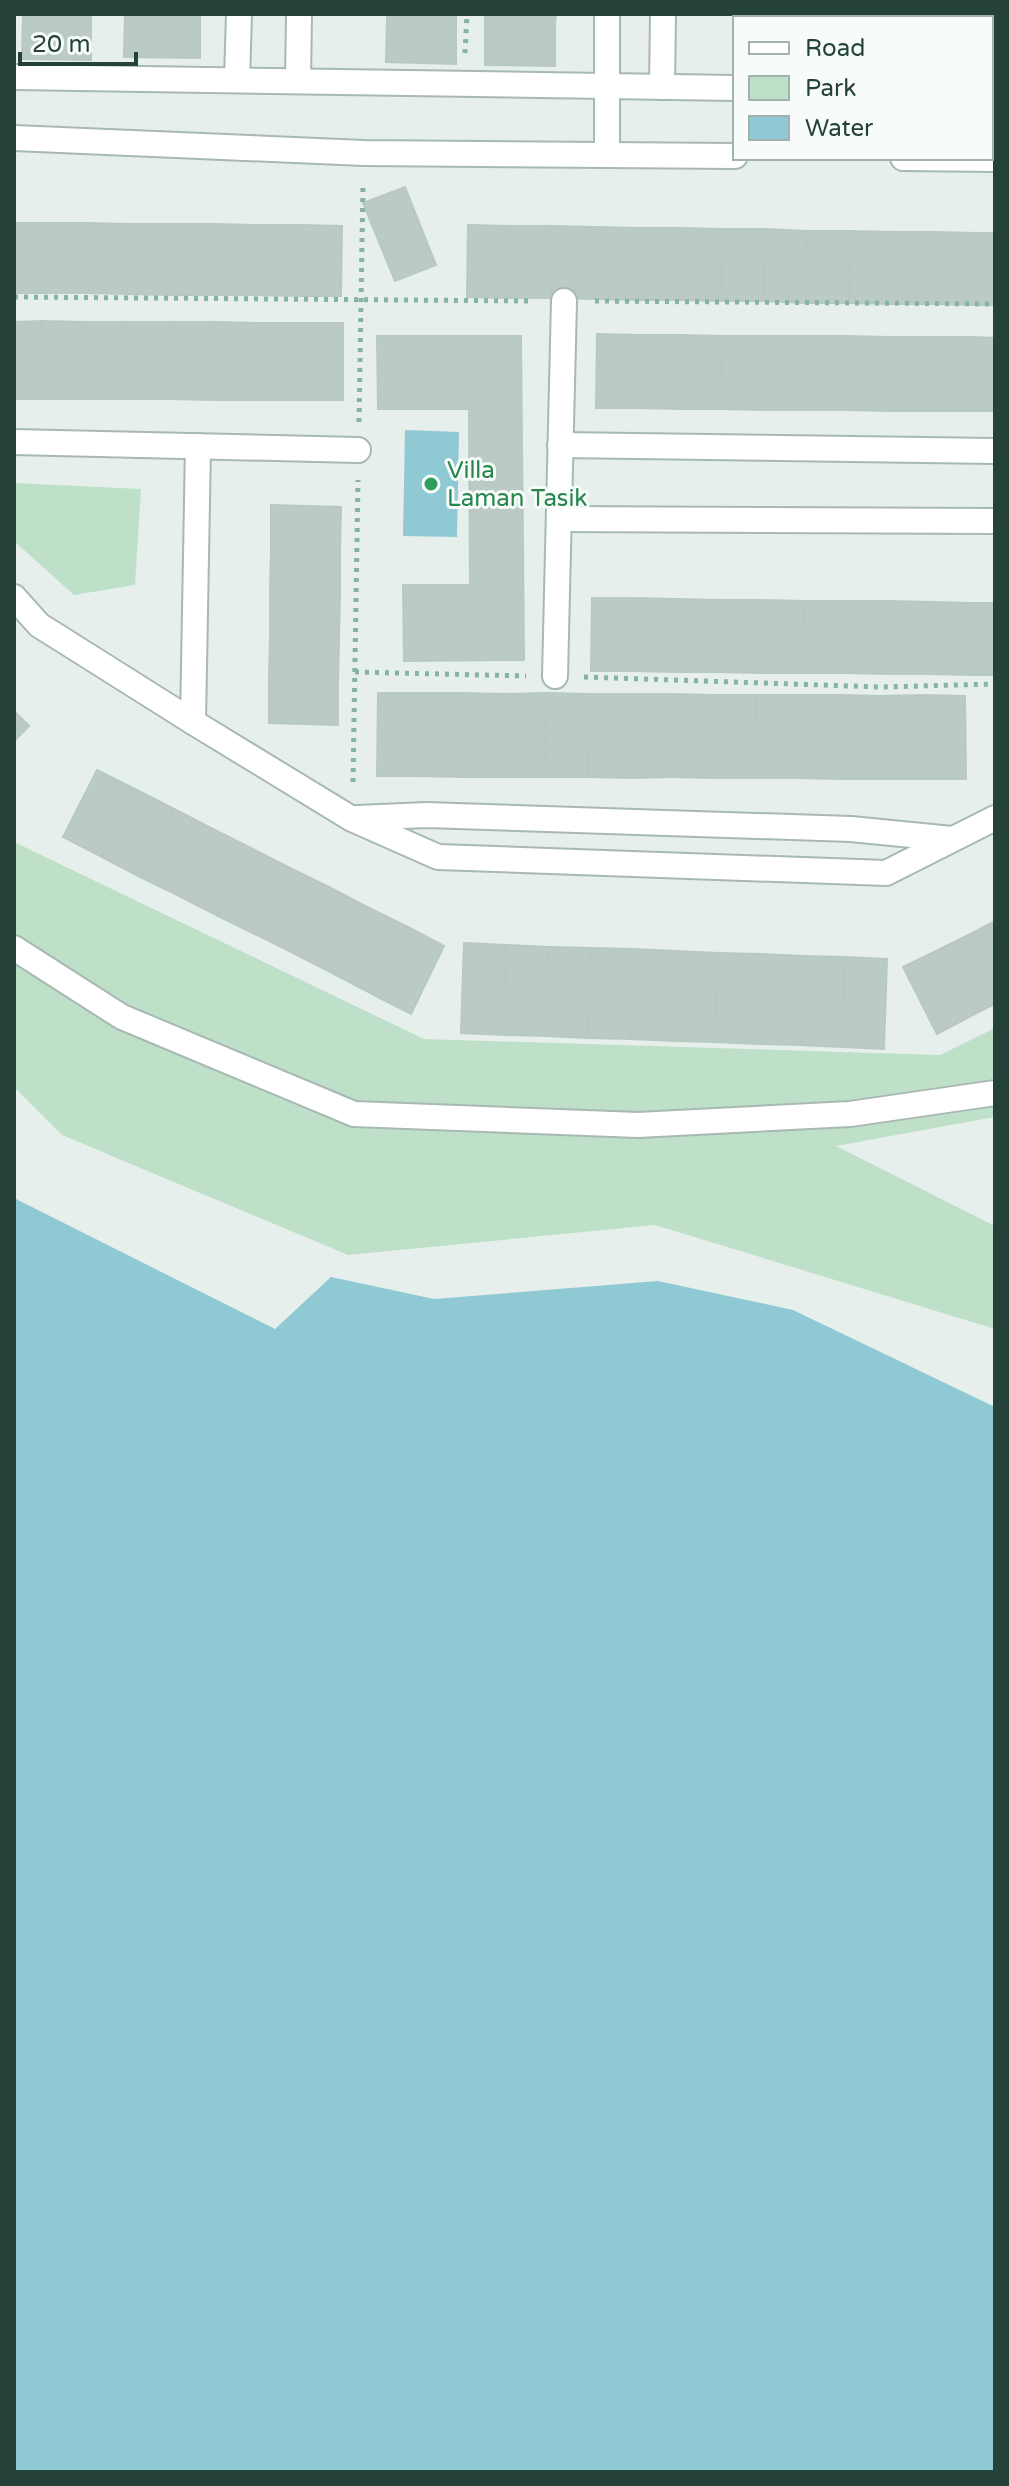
<svg xmlns="http://www.w3.org/2000/svg" width="1009" height="2486" viewBox="0 0 1009 2486" font-family="'Varela Round',sans-serif">
<rect width="100%" height="100%" fill="#e6efeb"/>
<g fill="#bfe0c8">
<polygon points="14,483 141,489 135,585 74,595 14,541"/>
<polygon points="14,842 424,1039 940,1055 995,1028 995,1117 836,1146 995,1226 995,1329 655,1225 348,1255 62,1135 14,1087"/>
</g>
<g fill="#8ec9d4">
<polygon points="405,430 459,432 457,537 403,536"/>
<polygon points="14,1198 275,1329 331,1277 434,1299 658,1281 793,1310 995,1407 995,2472 14,2472"/>
</g>
<g fill="#bbcac4" stroke="#b8c9c2" stroke-width="2">
<polygon points="23,14 91,14 91,16"/>
<polygon points="125,14 200,15 200,58 124,57"/>
<polygon points="387,14 456,14 456,20 387,19"/>
<polygon points="485,14 556,14 555,23 485,21"/>
<rect x="750" y="14" width="71" height="4"/>
<polygon points="850,14 923,14 923,18 849,18"/>
<polygon points="23,15 91,16 91,60 22,59"/>
<polygon points="387,19 456,20 456,64 386,62"/>
<polygon points="485,21 555,23 555,66 485,65"/>
<polygon points="405,187 436,265 395,281 363,203"/>
<rect x="14" y="223" width="28" height="70"/>
<rect x="42" y="223" width="43" height="70"/>
<polygon points="85,223 128,224 127,294 85,293"/>
<polygon points="128,224 170,224 170,295 127,294"/>
<rect x="170" y="224" width="43" height="71"/>
<polygon points="213,224 256,225 256,295 213,295"/>
<polygon points="256,225 299,225 299,296 256,295"/>
<polygon points="299,225 342,226 341,296 299,296"/>
<polygon points="468,225 510,226 510,298 467,297"/>
<rect x="510" y="226" width="42" height="72"/>
<polygon points="552,226 595,227 595,299 552,298"/>
<polygon points="595,227 638,228 637,300 595,299"/>
<polygon points="638,228 680,228 679,300 637,300"/>
<polygon points="680,228 722,229 721,301 679,300"/>
<polygon points="722,229 765,229 764,301 721,301"/>
<polygon points="765,229 807,231 806,303 764,301"/>
<polygon points="807,231 850,231 849,303 806,303"/>
<polygon points="850,231 892,232 891,304 849,303"/>
<polygon points="892,232 934,232 934,304 891,304"/>
<polygon points="934,232 976,233 976,305 934,304"/>
<rect x="976" y="233" width="19" height="72"/>
<polygon points="41,321 84,322 84,399 41,399"/>
<polygon points="41,321 41,399 14,399 14,322"/>
<rect x="84" y="322" width="43" height="77"/>
<polygon points="127,322 170,322 171,399 127,399"/>
<polygon points="170,322 214,322 213,400 171,399"/>
<polygon points="214,322 257,323 257,400 213,400"/>
<rect x="257" y="323" width="43" height="77"/>
<rect x="300" y="323" width="43" height="77"/>
<polygon points="597,334 638,335 638,408 596,408"/>
<polygon points="638,335 681,335 680,409 638,408"/>
<polygon points="681,335 722,336 721,409 680,409"/>
<polygon points="377,336 521,336 524,660 404,661 403,585 470,585 469,409 378,409"/>
<polygon points="722,336 763,336 763,410 721,409"/>
<rect x="763" y="336" width="42" height="74"/>
<rect x="805" y="336" width="42" height="74"/>
<polygon points="847,336 888,337 888,411 847,410"/>
<rect x="888" y="337" width="42" height="74"/>
<rect x="930" y="337" width="42" height="74"/>
<polygon points="972,337 995,338 995,411 972,411"/>
<polygon points="271,505 341,507 340,550 271,549"/>
<polygon points="271,549 340,550 340,594 270,592"/>
<polygon points="270,592 340,594 339,638 270,636"/>
<polygon points="592,598 634,598 634,671 591,671"/>
<polygon points="634,598 676,599 676,672 634,671"/>
<polygon points="676,599 719,600 719,672 676,672"/>
<polygon points="719,600 761,600 761,673 719,672"/>
<polygon points="761,600 804,601 803,673 761,673"/>
<polygon points="804,601 846,601 845,673 803,673"/>
<polygon points="846,601 888,601 887,674 845,673"/>
<polygon points="888,601 930,602 930,674 887,674"/>
<polygon points="930,602 972,603 972,675 930,674"/>
<rect x="972" y="603" width="23" height="72"/>
<polygon points="270,636 339,638 338,681 269,680"/>
<polygon points="269,680 338,681 338,725 269,723"/>
<polygon points="378,693 420,693 420,776 377,776"/>
<polygon points="420,693 462,693 462,777 420,776"/>
<polygon points="462,693 503,694 504,777 462,777"/>
<polygon points="546,693 545,777 504,777 503,694"/>
<polygon points="546,693 587,694 588,777 545,777"/>
<polygon points="587,694 630,694 630,778 588,777"/>
<polygon points="630,694 671,694 672,777 630,778"/>
<polygon points="671,694 713,695 713,778 672,777"/>
<polygon points="713,695 756,695 755,778 713,778"/>
<polygon points="756,695 797,695 798,778 755,778"/>
<polygon points="797,695 839,695 839,779 798,778"/>
<polygon points="839,695 881,696 881,779 839,779"/>
<polygon points="923,695 923,779 881,779 881,696"/>
<polygon points="923,695 965,696 966,779 923,779"/>
<polygon points="14,711 29,726 14,741"/>
<polygon points="97,770 135,789 102,857 63,837"/>
<polygon points="135,789 174,809 140,877 102,857"/>
<polygon points="174,809 213,829 179,896 140,877"/>
<polygon points="213,829 251,848 218,916 179,896"/>
<polygon points="251,848 290,868 257,935 218,916"/>
<polygon points="290,868 329,887 295,954 257,935"/>
<polygon points="329,887 367,907 334,974 295,954"/>
<polygon points="367,907 406,926 372,994 334,974"/>
<polygon points="995,921 995,959 980,929"/>
<polygon points="406,926 444,946 411,1014 372,994"/>
<polygon points="980,929 995,959 995,1004 975,1014 942,948"/>
<polygon points="464,943 506,945 504,1035 461,1033"/>
<polygon points="506,945 548,947 546,1036 504,1035"/>
<polygon points="548,947 591,948 588,1038 546,1036"/>
<polygon points="591,948 633,949 631,1039 588,1038"/>
<polygon points="942,948 975,1014 937,1034 903,967"/>
<polygon points="633,949 675,951 673,1041 631,1039"/>
<polygon points="675,951 718,953 715,1042 673,1041"/>
<polygon points="718,953 760,954 757,1044 715,1042"/>
<polygon points="760,954 802,956 800,1045 757,1044"/>
<polygon points="802,956 845,957 842,1047 800,1045"/>
<polygon points="845,957 887,959 884,1049 842,1047"/>
</g>
<g fill="none" stroke-linecap="round" stroke-linejoin="round">
<g stroke="#a8b8b2" stroke-width="28">
<g id="minor">
<polyline points="607,14 607,155"/>
<polyline points="969,18 969,14"/>
<polyline points="14,77 735,88"/>
<polyline points="237,80 239,14"/>
<polyline points="298,81 299,14"/>
<polyline points="662,87 663,14"/>
<polyline points="991,91 995,91"/>
<polyline points="14,138 364,153 735,156"/>
<polyline points="903,158 995,159"/>
<polyline points="14,442 358,450"/>
<polyline points="560,445 995,451"/>
<polyline points="559,519 995,521"/>
<polyline points="14,597 39,625 193,722 352,819 438,857 886,873 995,818"/>
<polyline points="555,676 564,301"/>
<polyline points="193,722 198,446"/>
<polyline points="358,818 426,815 851,829 952,839"/>
<polyline points="14,948 122,1017 354,1114 638,1125 850,1114 995,1093"/>
</g>
</g>
<g stroke="#86b3a5" stroke-width="5" stroke-dasharray="4 6" stroke-linecap="butt">
<polyline points="830,18 830,14"/>
<polyline points="465,53 467,14"/>
<polyline points="14,297 533,301"/>
<polyline points="595,301 995,304"/>
<polyline points="359,422 363,184"/>
<polyline points="355,672 526,676"/>
<polyline points="584,677 881,687 995,684"/>
<polyline points="353,782 358,480"/>
</g>
<use href="#minor" stroke="#fff" stroke-width="24"/>
</g>
<circle fill="#2e9e5b" stroke="#f7fbf9" stroke-width="3" cx="431" cy="484" r="8"/>
<g text-anchor="middle" stroke-width="6" stroke-linejoin="round" paint-order="stroke">
<g font-size="24" fill="#27864d" stroke="#f7fbf9" text-anchor="start">
<text x="447" y="478">Villa<tspan x="447" dy="28">Laman Tasik</tspan></text>
</g>
</g>
<rect width="1009" height="2486" fill="none" stroke="#24423a" stroke-width="32"/>
<rect x="733" y="16" width="260" height="144" fill="#f7fbf9" stroke="#a3b1ad" stroke-width="2"/>
<rect x="749" y="42" width="40" height="12" fill="#ffffff" stroke="#a3b1ad" stroke-width="2"/>
<text x="805" y="56" font-size="24" fill="#24423a">Road</text>
<rect x="749" y="76" width="40" height="24" fill="#bfe0c8" stroke="#a3b1ad" stroke-width="2"/>
<text x="805" y="96" font-size="24" fill="#24423a">Park</text>
<rect x="749" y="116" width="40" height="24" fill="#8ec9d4" stroke="#a3b1ad" stroke-width="2"/>
<text x="805" y="136" font-size="24" fill="#24423a">Water</text>
<path d="M20 52v12h116v-12" fill="none" stroke="#24423a" stroke-width="4"/>
<text x="32" y="52" font-size="24" fill="#24423a" stroke="#f7fbf9" stroke-width="6" paint-order="stroke">20 m</text>
</svg>
